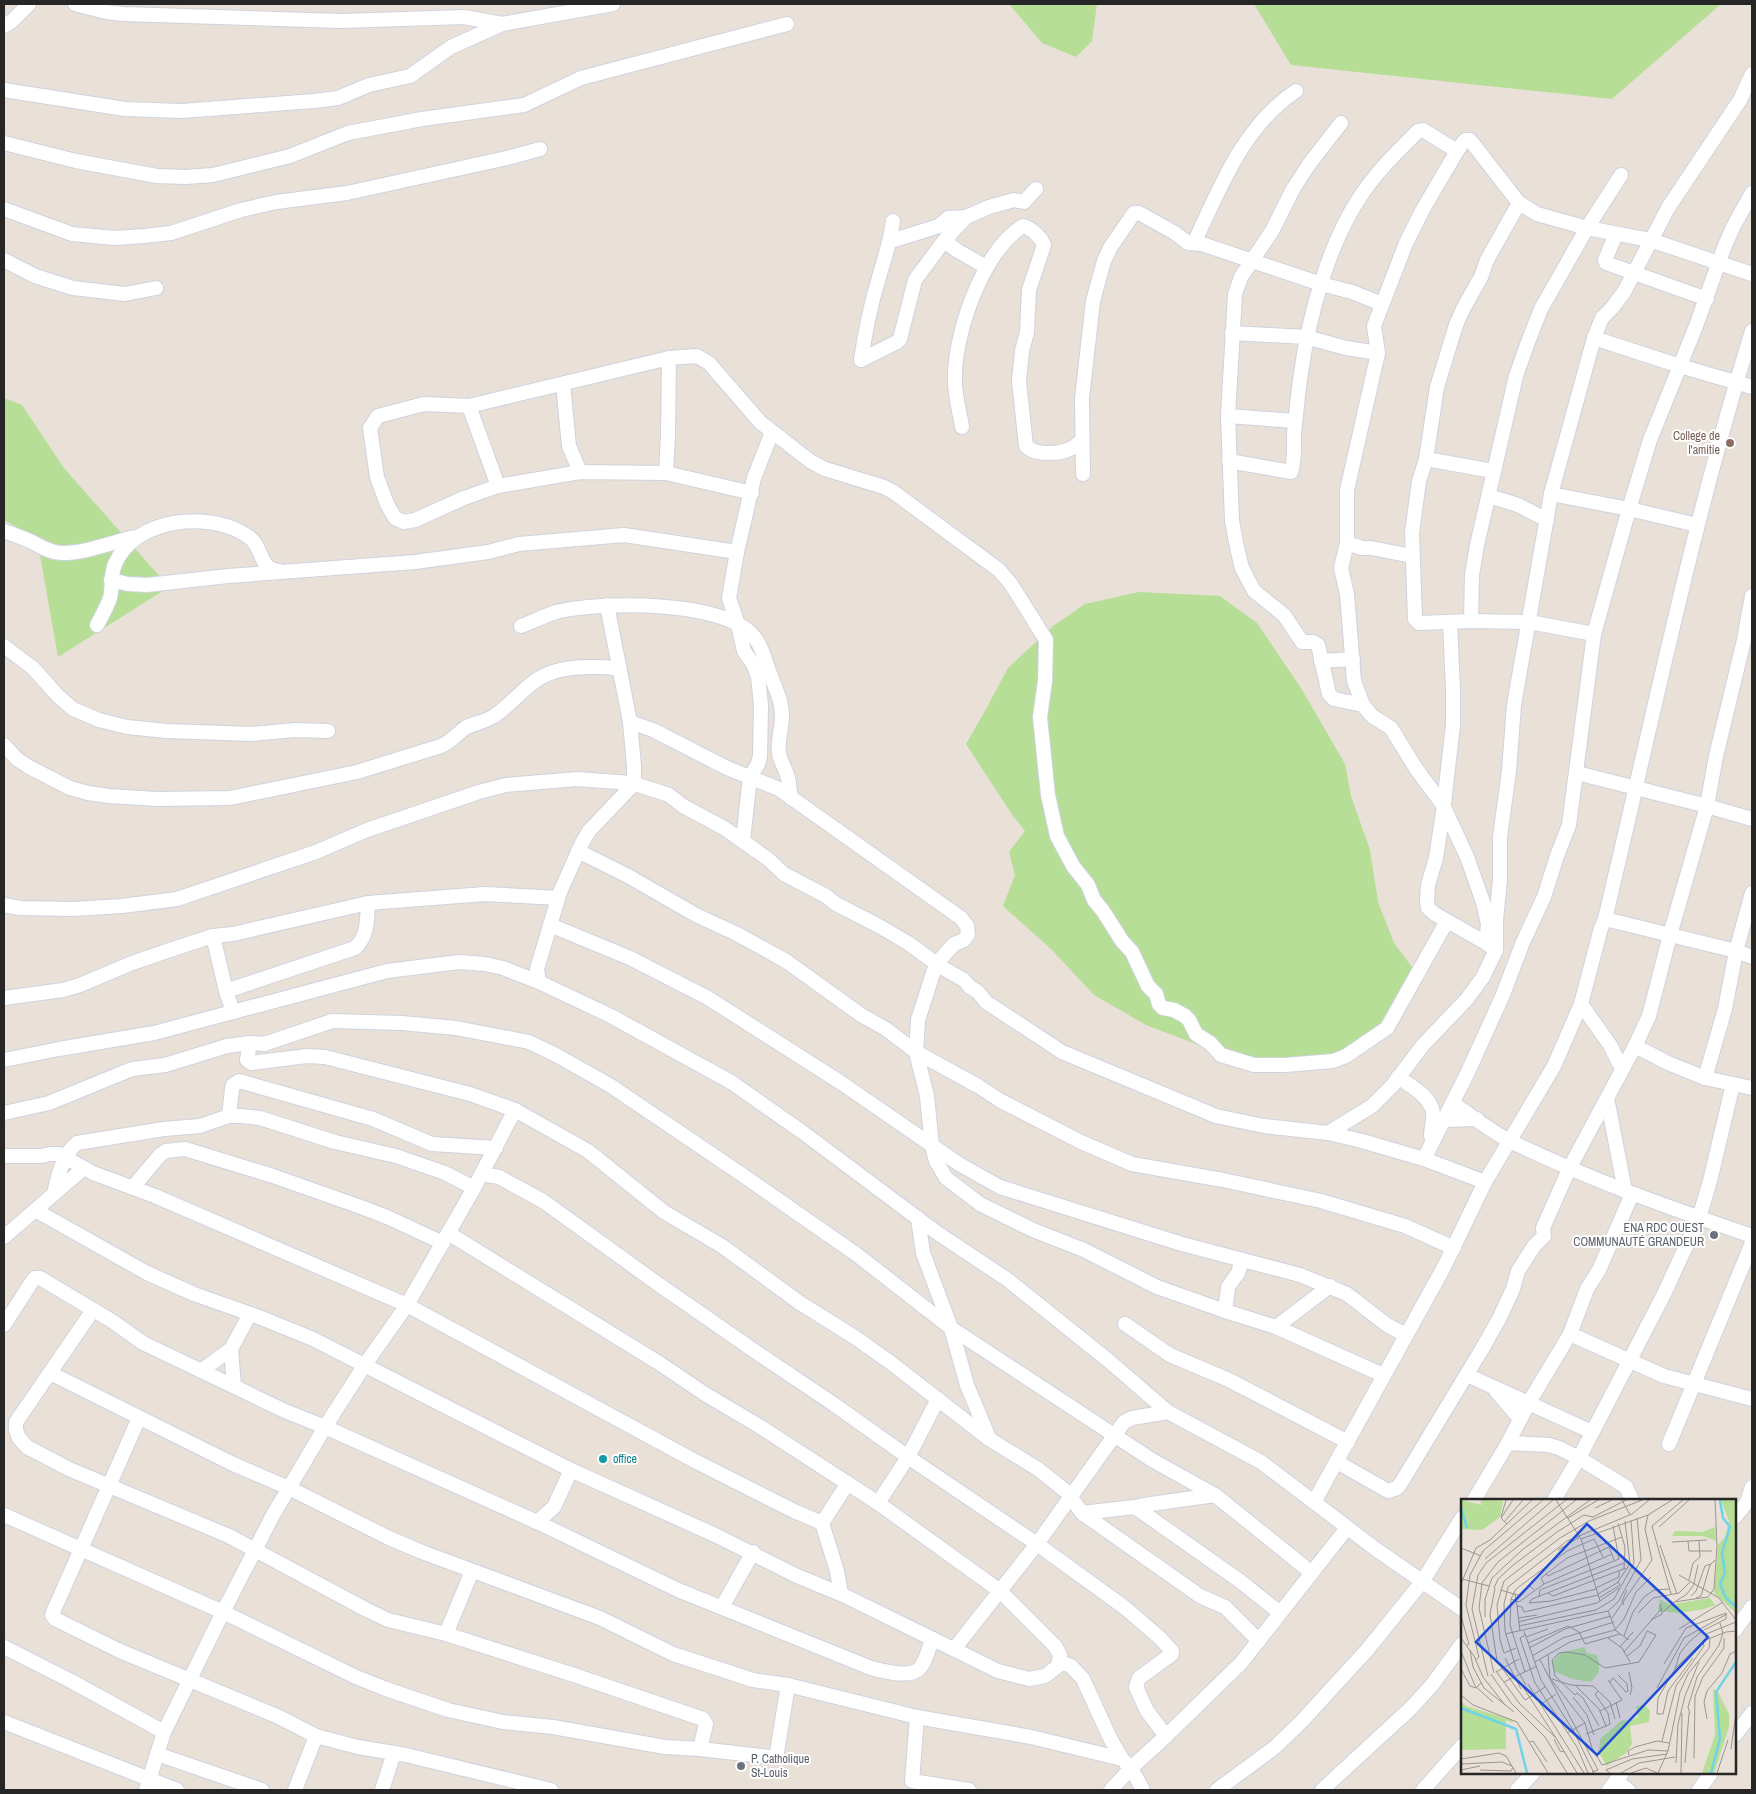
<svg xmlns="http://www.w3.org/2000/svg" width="1756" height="1794" viewBox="0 0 1756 1794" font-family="'Archivo Narrow',sans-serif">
<rect width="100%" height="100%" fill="#e9e0d8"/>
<g fill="#b6de96">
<polygon points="1009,4 1097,4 1092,41 1076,57 1042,43"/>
<polygon points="1254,4 1721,4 1612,99 1291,65"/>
<polygon points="4,398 22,405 63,467 169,587 58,657 37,538 4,520"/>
<polygon points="1139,592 1220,596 1257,623 1301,688 1345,764 1351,796 1370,850 1378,902 1394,943 1412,967 1379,1033 1322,1064 1290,1064 1220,1053 1146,1025 1094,995 1052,950 1003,906 1015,875 1009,852 1025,831 1011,813 966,744 985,711 1008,668 1053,626 1085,604"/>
</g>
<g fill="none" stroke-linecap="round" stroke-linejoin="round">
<g stroke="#ced3df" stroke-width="16">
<g id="minor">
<polyline points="75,4 106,12 123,14 342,21 464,17 502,24 613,4"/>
<polyline points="4,26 12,21 29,4"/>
<polyline points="4,90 125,109 182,111 314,101 338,98 369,85 410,76 451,47 502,24"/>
<polyline points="1341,123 1310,163 1293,189 1272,231 1241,277 1235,294 1228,416 1232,521 1238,552 1242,568 1254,591 1284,615 1302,642 1313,642 1318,645 1329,694 1334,699 1363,705 1372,716 1391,728 1417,770 1443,805 1467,857 1483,902 1488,924 1486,943 1496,950"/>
<polyline points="4,143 76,161 157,176 185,177 213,175 290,156 348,133 422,119 524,105 581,78 787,24"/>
<polyline points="1519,203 1487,260 1481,277 1463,309 1456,325 1437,387 1426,459 1419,481 1412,533 1415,619 1419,623 1471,621 1529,622 1594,634"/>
<polyline points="4,209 72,234 115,238 144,236 171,233 241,210 276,202 347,193 511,157 540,149"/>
<polyline points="1616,234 1605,260 1606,263 1707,299"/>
<polyline points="891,241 939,226 948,218 966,217"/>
<polyline points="944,241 958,251 986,267"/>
<path d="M1194,243C1220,188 1243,126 1296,91"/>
<polyline points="4,260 35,276 73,288 125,294 156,288"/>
<polyline points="1232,333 1306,337 1346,348 1378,353"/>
<polyline points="1594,338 1680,366 1752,387"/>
<polyline points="861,360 897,342 900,339 915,280 944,241 966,217 989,207 1014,200 1024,202 1036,189"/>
<path d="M861,360C865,333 870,307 878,281C884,259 890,244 893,221"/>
<polyline points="563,384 569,446 580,472"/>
<polyline points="469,406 498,486"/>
<polyline points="1228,416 1295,421"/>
<path d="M962,427C960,413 955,397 955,382C953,337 982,251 1023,226C1031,228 1041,237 1044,245L1029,290L1027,332L1022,351L1019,381L1026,446C1035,456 1061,454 1072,448C1076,446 1079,443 1082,440"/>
<polyline points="1426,459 1493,471"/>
<path d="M1229,461L1291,472C1295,461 1294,446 1294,434C1296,414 1298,393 1301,373C1309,316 1328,245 1360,197C1376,172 1397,152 1418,131L1423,130L1457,151"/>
<polyline points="666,473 668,435 669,358"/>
<polyline points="1083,474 1082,398 1093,301 1104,261 1110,248 1134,213 1139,213 1175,233 1188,243 1202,244 1321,284 1352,292 1382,304"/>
<polyline points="752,493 666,473 580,472 498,486 464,498 415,520 404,522 395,518 387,504 377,477 370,428 378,416 424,404 469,406 669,358 697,356 709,363 760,422 810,461 825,469 884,487 892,491 999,570 1011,584 1046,640 1045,681 1040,717 1048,795 1057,836 1073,866 1088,885 1094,900 1103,911 1122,941 1132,952 1148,986 1156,994 1159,1004 1163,1008 1174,1010 1185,1016 1189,1020 1196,1034 1210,1043 1221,1055 1254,1065 1285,1065 1333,1061 1346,1056 1387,1028 1447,921"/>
<polyline points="1551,494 1629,509 1697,525"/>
<polyline points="1489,496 1518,505 1547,520"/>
<path d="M4,531C12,534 21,537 30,541C40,546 50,553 62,553C88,553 111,542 135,537"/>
<polyline points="1347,543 1362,548 1371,548 1412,556"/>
<polyline points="111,580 128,584 147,585 228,576 415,562 488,552 519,544 624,535 737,552"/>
<polyline points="607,605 630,722 634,766 634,776 629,789 589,831 582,843 560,892 537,969 539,982 611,1016 731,1082 801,1131 936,1232 1008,1280 1109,1361 1168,1412 1261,1462 1377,1550 1462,1609"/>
<polyline points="1471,621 1472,575 1477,545 1516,376 1528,342 1541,309 1587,228 1621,175"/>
<polyline points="1450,622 1453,689 1453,725 1443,812 1436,858 1428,885 1427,901 1428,908 1435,914 1486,943"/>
<path d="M97,625C101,617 107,607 110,598C113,587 110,575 115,564C135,517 211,510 249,537C264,548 258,570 280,571"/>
<path d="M521,626C532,622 544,616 556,612C598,601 733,599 757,641C764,652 766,664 771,676C776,691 782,700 782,716C782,728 777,742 779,754C780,760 784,766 786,772C790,780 789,789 791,798"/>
<polyline points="4,646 33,668 58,696 73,709 99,720 127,727 167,731 252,734 295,730 328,731"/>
<polyline points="1321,661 1353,659"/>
<polyline points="1363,705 1354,681 1347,594 1341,568 1347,543 1347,490 1378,353 1374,326 1406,243 1422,211 1457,151 1465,140 1470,140 1519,203 1537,214 1587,228 1650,240 1752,274"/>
<polyline points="630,722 653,730 727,768 779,789 961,918 967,926 968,934 964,940 954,944 936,964 918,1020 916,1052 927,1096 932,1146 936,1161 946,1178 980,1204 1033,1230 1084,1250 1157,1287 1225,1311 1276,1327 1383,1375"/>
<path d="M4,745L17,759L29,767L70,788L88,793L109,796L157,799L230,798L357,772L441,746C451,742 457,734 465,728C471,724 485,722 494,716C510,706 522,689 538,679C554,669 572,667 590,667C600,667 611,666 620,670"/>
<polyline points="1577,773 1707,806 1752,819"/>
<polyline points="743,840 750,777 758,764 760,756 761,705 758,676 753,664 744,651 738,625 729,598 737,552 754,478 772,432"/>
<polyline points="578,851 628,876 696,915 737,934 786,961 861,1015 886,1029 916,1052 978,1086 1001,1101 1081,1142 1132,1164 1223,1180 1321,1201 1405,1226 1454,1248"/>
<polyline points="4,905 20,908 73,909 122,906 177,899 316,852 367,830 479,792 506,785 577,779 632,783 669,795 683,806 724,828 768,859 784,874 826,896 836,904 879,926 908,943 941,967 964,980 970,987 978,992 986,1002 1062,1052 1216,1116 1264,1126 1328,1133 1362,1141 1424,1159 1485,1182"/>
<polyline points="1605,919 1736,951 1752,957"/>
<polyline points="550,925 630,958 708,998 840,1082 959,1164 1000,1187 1182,1244 1300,1275 1347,1294 1387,1325 1406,1335"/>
<polyline points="213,936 226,991 233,1012"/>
<path d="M226,991L355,948C368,936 367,920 368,903"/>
<polyline points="4,998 63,990 80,985 132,963 176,948 213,936 233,934 368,903 485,894 558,898"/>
<polyline points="1581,1004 1610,1045 1622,1069"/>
<polyline points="250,1043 247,1060 251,1063 307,1056 325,1057 470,1094 515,1110 588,1151 664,1212 722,1246 800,1303 856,1338 891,1363 989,1439 1038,1469 1068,1493 1082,1513 1135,1507 1240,1581 1280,1613"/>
<polyline points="1635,1046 1668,1063 1705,1078 1752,1088"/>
<polyline points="4,1060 59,1049 154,1033 387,971 459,962 485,964 503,968 539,982"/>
<path d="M1398,1077C1410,1086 1431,1096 1433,1113C1434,1120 1431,1128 1431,1136"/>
<polyline points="1705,1078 1725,1009 1736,951 1752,893"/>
<polyline points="1607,1098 1625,1191"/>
<path d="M1452,1103C1471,1115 1490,1131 1510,1141C1588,1179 1670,1208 1752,1236"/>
<polyline points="4,1113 49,1103 132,1069 165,1065 227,1046 250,1043 264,1044 332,1021 402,1023 456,1028 529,1042 556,1055 611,1086 741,1174 856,1254 951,1328 1152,1460 1215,1495 1312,1573"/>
<polyline points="229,1116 232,1089 233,1085 239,1081 373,1119 432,1144 496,1148"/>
<polyline points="1443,1120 1477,1119"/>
<polyline points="1328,1133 1372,1106 1392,1086 1423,1045 1467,999 1483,977 1496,950 1496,920 1500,880 1500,837 1509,771 1514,705 1551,494 1594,338 1602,318 1612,308 1624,292 1668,208 1740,100 1752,74"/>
<polyline points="4,1156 41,1156 50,1154 59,1154 93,1173 155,1196 407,1305 693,1460 794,1511 822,1523 837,1571 841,1594"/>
<polyline points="1424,1159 1467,1074 1502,997 1523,942 1544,897 1557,856 1569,825 1594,634 1629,509 1650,440 1696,326 1724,248 1733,227 1752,193"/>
<polyline points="482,1174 499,1177 543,1201 658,1284 759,1354 832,1403 908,1457 1037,1544 1124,1607 1160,1638 1172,1651 1172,1654 1139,1678 1136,1687 1147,1711 1166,1736 1131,1768 1111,1790"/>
<polyline points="133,1187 160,1155 166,1151 185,1149 273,1176 361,1207 387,1217 443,1243"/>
<path d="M54,1194C57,1178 64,1153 77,1143L164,1129L200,1126L229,1116H241L260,1118L335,1142L396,1156L445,1173L474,1188"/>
<polyline points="35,1210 147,1273 194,1294 259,1317 313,1339 571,1470 715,1535 797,1576 841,1594 998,1671 1029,1679 1045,1676 1058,1666 1060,1655 1055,1646 1000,1591 878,1503 759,1426 705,1394 659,1363 448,1233"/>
<polyline points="918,1218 923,1253 951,1328 967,1385 989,1438"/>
<polyline points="4,1237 84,1168"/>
<polyline points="93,1310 16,1422 16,1430 19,1438 27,1447 69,1469 229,1536 365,1609 388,1620 446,1634 574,1675 703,1719 706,1724 700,1749"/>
<polyline points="1225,1311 1228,1287 1238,1273 1242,1260"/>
<polyline points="1125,1324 1170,1355 1229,1380 1348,1442"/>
<path d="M4,1325L33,1280L35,1278H40L112,1321L143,1343L285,1411L325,1427L537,1522L678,1590L871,1668C883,1671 911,1679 920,1668C926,1661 929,1648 932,1639"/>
<polyline points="1276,1327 1330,1286"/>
<polyline points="1570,1334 1664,1376 1752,1399"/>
<polyline points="231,1349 234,1386"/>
<polyline points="201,1371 231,1349 250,1314"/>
<polyline points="50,1373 233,1464 289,1488 389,1538 422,1552 600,1618 673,1654 753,1680 788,1685"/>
<polyline points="1467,1375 1592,1432"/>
<polyline points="1496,1391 1520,1419"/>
<polyline points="139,1418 54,1610 52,1615 55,1619 120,1651 279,1717 316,1736 358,1747 406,1755 551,1790"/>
<polyline points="1508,1443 1549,1445 1559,1448 1579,1458 1626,1487 1632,1500"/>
<polyline points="1669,1444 1752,1243"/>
<polyline points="1337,1462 1388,1491 1397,1488 1401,1483 1482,1349 1499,1319 1513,1289 1518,1271 1534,1246 1544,1236 1543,1228 1570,1167 1635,1046 1649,1016 1670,935 1707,806 1716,756 1744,640 1752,596"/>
<polyline points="1474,1500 1508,1443 1528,1404 1570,1334 1587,1289 1599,1270 1632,1194"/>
<polyline points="1554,1500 1579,1458 1664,1294 1699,1218 1710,1181 1733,1084"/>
<path d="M1314,1502L1444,1267L1485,1182L1554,1066L1581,1004L1601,928L1605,919C1652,723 1692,524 1752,331"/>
<polyline points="878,1503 908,1457 938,1399"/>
<polyline points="1135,1507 1144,1505 1215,1495"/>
<polyline points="1082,1513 1200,1596 1225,1607 1259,1641"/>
<polyline points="4,1515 223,1612 356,1677 386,1689 448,1710 503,1722 553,1727 665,1747 700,1749 770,1757 774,1757 777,1752 788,1685 917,1717 1031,1737 1122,1759 1131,1768 1143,1790"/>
<polyline points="1735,1517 1747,1502 1752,1487"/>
<polyline points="537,1522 554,1507 571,1470"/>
<polyline points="822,1523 848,1483"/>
<polyline points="722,1607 753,1552"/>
<polyline points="1735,1630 1752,1607"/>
<polyline points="446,1634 472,1571"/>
<polyline points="4,1647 71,1681 164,1732"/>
<polyline points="954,1649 1037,1544 1124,1422 1132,1418 1168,1412"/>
<polyline points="1060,1662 1071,1666 1083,1679 1110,1738 1122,1759"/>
<polyline points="917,1717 912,1781 969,1790"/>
<polyline points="4,1722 177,1790"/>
<polyline points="1735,1735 1752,1713"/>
<polyline points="1166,1736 1241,1663 1347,1528"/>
<polyline points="157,1754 262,1790"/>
<polyline points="1616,1781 1628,1790"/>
<polyline points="146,1790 164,1732 223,1612 273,1515 325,1427 364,1366 407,1305 474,1188 515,1110"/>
<polyline points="295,1790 316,1736"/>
<polyline points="382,1790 394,1753"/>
<polyline points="1217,1790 1275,1747 1301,1722 1367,1650 1422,1582 1462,1518"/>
<polyline points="1322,1790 1411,1708 1432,1685 1462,1644"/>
<polyline points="1423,1790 1462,1746"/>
<polyline points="1517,1790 1533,1773"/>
<polyline points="1609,1790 1622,1773"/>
<polyline points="1699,1790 1711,1773"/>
</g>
</g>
<use href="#minor" stroke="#fff" stroke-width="14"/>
</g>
<circle fill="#8d6e63" stroke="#fff" stroke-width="2" cx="1730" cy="443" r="5"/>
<g fill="#6b7280" stroke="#fff" stroke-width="2">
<circle cx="1714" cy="1235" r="5"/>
<circle cx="741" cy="1766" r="5"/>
</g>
<circle fill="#0f9aa8" stroke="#fff" stroke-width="2" cx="603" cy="1459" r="5"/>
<g text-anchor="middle" stroke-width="4" stroke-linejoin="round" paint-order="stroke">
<g font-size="12" fill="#785e54" stroke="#fff" text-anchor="end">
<text x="1720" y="440">College de<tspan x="1720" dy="14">l'amitie</tspan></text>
</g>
<g font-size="12" fill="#5b616d" stroke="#fff" text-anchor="end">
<text x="1704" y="1232">ENA RDC OUEST<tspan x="1704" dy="14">COMMUNAUTÉ GRANDEUR</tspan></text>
<text x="751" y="1763" text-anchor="start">P. Catholique<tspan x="751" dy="14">St-Louis</tspan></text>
</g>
<g font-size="12" fill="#0d838f" stroke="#fff" text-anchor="start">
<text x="613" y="1463">office</text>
</g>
</g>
<g transform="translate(1461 1499)">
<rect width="275" height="275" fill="#e9e0d8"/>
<path d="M0,1L21,6L19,2L22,1L42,2L39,18L21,31L0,30ZM260,1H275V114L253,94L257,46L264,38L268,22ZM254,28L255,42L242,37H211L214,32L241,33ZM249,99L254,106L243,110L218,114L197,112L199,100L208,106ZM123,148L126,154L136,156L138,164V173L130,183L111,180L93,172L91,163L99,154ZM252,190L257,193L268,215V228L253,274H241L254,236ZM0,202L5,207L51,221L52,224L45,221V250L0,251ZM184,206L189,212L188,223L169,227L171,245L165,254L146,267L138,254L139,240L161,221L169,222L177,218L175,207Z" fill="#b6de96"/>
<path fill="none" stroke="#6ed4e8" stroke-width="2.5" d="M259,1L262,19L269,28L261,54L264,74L259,85L265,99L275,108M0,10L6,29M0,209L55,230L66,274M250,274L259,240L255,193L275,163"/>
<path fill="none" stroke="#9b9691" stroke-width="1" d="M95,1L120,40L139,102M161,1L169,16M134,9L151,1M40,18L45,1M107,19L137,1M43,23L62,1M157,24L164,48L163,70M46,25L40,19L52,1M198,28L228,1M120,40L187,16L211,1M227,42L228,52H251M211,43L246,41M199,46L216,95M0,49L20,57M97,51L119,38M24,60L92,1M85,75L87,77L148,48L153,61M218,76L258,99L275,121M1,80L28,87M228,81L232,64L239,58L238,41M233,84L237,66M0,85L15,49L29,41L71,1M83,85L151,55M33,89L37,80L51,67L96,33L123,16L132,18L165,1M34,89L29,115L36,162L64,201L84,188M135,89L158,78V72M135,90L90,102L68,104L71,100L163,64M39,91L57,96M87,94L92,97L165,69M54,95L56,107L61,108L63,113L137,96M137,95L156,84L169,65L164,22M210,95L191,27L222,1M57,97L69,87L73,91M78,97L79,91L158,60L152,27M230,97L235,92L244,67L250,65M138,99L159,86L157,83M235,99L240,97L249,66L254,61M50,100L58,103L83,85L80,79L106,59L161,38M215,102L226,95L234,84M163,106L161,102L166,91M56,107L59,132M147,112L157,103L180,61L176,19M202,113L213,103L247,98L253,90L256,47L254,1M177,114L192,99L218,94L230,82M0,117L8,145L5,147M24,118V100L31,79L61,51L129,1M57,119L76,116M151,119L191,61L184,30L187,16M190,121L201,115L199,105M57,123L136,104L158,89M58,127L135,111L153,100L173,64L170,21M218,130L262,103M63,132L80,181L112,231L133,274M44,135L147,112L155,132L168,141M64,136L59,139L74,184L116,248L127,274M163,137L172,113L183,98L193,91L208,90M65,138L87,130M0,139L13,157L22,178L44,206M147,139L161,149L169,163M245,141V135L275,123M67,144L107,127L118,133L124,145L159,135M159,148L172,133M55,149L43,154L39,141L36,106L43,82L99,39L128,22L181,1M68,149L104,130L150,117M9,151L12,168L23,189L53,213M0,152L14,187L32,203M163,153L201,109M87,156L89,179L124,224L131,249L141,266L187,251L207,252M71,157L102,139L153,123M44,159L60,190M232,159L207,192L202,215H196L197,199L214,170L242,142L265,133L275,132M14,161L18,158L5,106L9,76L22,52L82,1M79,161L137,271L131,273M74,163L109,143L154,131L163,120L175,93L190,78M203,165L225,129L265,114V120L241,132L228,143L219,154L214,170M0,170L9,187L15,189L20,184M35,172L58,204L95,239L116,274M35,173L58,160M64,173L49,126L50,100L55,90L106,52L133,40L142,58M168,173L171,189L169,196M33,174L18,109L21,84L37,63L115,1M30,175L50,204L84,238L106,274M157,176L166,185L167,192L165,193M27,177L11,110L17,76L25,64L105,1M91,180L110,186L132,187L149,203L154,220M43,183L76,167M149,183L152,179L165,193M67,185L123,274M65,186L55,169L44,132L43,105L47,88L106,42L171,15L188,1M114,186L138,210L145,227L125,235M62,188L95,239M196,189L223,139L266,115M138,192L134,195L147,214L149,225L145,227M0,196L12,206L56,223L87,274M112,198L126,216L133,236M155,203L159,219M79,206L95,195M139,212L161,201L147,181M229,215L227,208L236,178L258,146L262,134L259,124M246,220L243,203L246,192L261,174L269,155L275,152M138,227L122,199L116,194L114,196L94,177L91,161L98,154L106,153L124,156L144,169L178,163L195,136L186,132L179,147L166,157M106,234L124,224M93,240L99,252L104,253M201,242L215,187L243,147L242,142M69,243L72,242L86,263M270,250L275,214M168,256L167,252L174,248L196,242L208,244M233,259L234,197L242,178L263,149V139M0,260L38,254L45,257L55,274M215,264L217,225L224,197L238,163M224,264L228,214M0,265L41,263L51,267M0,271L19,267M19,271L50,272L52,268M149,274L145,271L171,260L206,255M160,274L178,264L214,258M170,274L185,269L196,274M197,274L207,252L219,193L227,175L248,149L249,140M220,274L221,214M256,274L267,241"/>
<path fill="#1d4ed8" fill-opacity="0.15" stroke="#1d4ed8" stroke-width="2.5" d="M126,25L247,138L136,256L15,143Z"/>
<rect width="275" height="275" fill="none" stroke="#262626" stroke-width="2.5"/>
</g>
<rect width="1756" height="1794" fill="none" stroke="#262626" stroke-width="10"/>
</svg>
